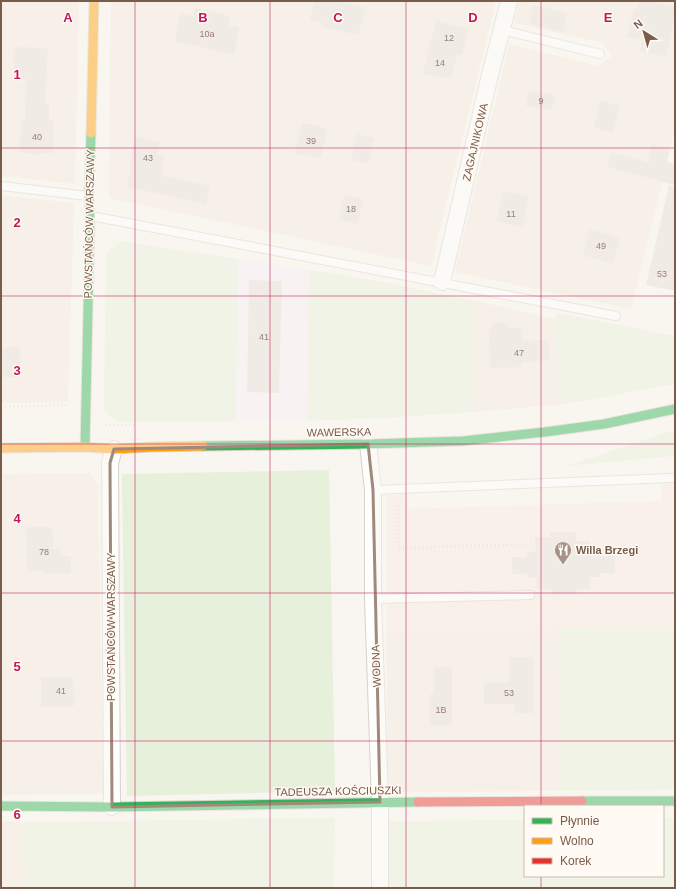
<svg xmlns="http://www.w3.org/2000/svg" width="676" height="889" viewBox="0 0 676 889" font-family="Arial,sans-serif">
<rect width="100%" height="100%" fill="#f9f5f0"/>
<g fill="#f2e8de">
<polygon points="1,1 79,1 75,184 1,176"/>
<polygon points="111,1 496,1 431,266 109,198"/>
<polygon points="519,1 675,1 675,129 631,309 455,272 509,44 597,66 612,56 603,43 514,23"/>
<polygon points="1,195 74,203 68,402 1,403"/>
<polygon points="471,300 555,319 559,405 472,412"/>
<polygon points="89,473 98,485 103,794 1,795 1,474"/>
<polygon points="558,628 560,791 387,792 387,632"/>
<polygon points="1,822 24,822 25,888 1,888"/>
</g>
<polygon fill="#f6e8e1" points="675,482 675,630 558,628 387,632 387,496 407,493 408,509 662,501 661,485"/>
<polygon fill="#f6eef6" points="238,259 309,270 307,421 236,421"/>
<g fill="#e7f0db">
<polygon points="121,241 238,259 236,421 117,422 104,409 106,254"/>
<polygon points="309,270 383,282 471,300 472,412 387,418 307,421"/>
<polygon points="558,313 675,336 675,384 559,405 555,319"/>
<polygon points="675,430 675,456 566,466"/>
<polygon points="329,470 335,791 127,796 122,474"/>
<polygon points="558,628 675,630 675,790 560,791"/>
<polygon points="335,818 334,888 25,888 24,822"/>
<polygon points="663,818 675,818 675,888 388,888 388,821 525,820 525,876 663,876"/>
</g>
<g fill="#e6ded7">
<polygon points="315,1 325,2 327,1 336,1 365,8 358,35 323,27 320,22 310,20"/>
<polygon points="639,1 648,1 675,7 675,17 666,57 640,50 642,40 627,37 634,8 637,9"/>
<polygon points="533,5 567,13 563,32 529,24"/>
<polygon points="195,8 230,16 228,25 239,28 237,37 234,55 175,41 177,26 181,13 193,16"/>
<polygon points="436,21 468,29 462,55 457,54 451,79 423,73"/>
<polygon points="15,47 48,48 45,103 49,103 49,120 54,121 53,153 40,153 38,154 33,154 31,153 20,153 21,120 25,120 26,80 13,79"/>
<polygon points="529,91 555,95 552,110 526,106"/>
<polygon points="600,101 619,106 613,132 594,128"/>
<polygon points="302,123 321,126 321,127 327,129 321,158 295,153"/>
<polygon points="357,134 374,138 368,164 351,160"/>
<polygon points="136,137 160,142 157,154 165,156 161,175 210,186 206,204 127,187 131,169 129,169"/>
<polygon points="652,144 670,149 667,162 675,164 675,185 607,167 611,152 648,162"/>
<polygon points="669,185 675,186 675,291 646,285"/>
<polygon points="504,191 529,197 522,227 496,221"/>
<polygon points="344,195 363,199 358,224 339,220"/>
<polygon points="590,229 620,238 613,264 583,255"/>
<polygon points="249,280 282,281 279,393 247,392"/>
<polygon points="495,322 504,322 510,328 521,328 522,341 549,340 549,360 532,361 532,362 521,362 521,367 490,368 489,330"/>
<polygon points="1,347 20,347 21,377 1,377"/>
<polygon points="26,527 52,527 53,549 61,549 61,556 71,556 71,573 43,574 44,571 27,571"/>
<polygon points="550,532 576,532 576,541 590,541 590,552 600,552 600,556 615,556 615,573 600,573 600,577 590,577 590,589 577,589 577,594 558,595 551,595 551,589 537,589 537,578 527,578 527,574 512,574 512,557 527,557 527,552 536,552 535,537 550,537"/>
<polygon points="509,657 533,657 533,713 515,713 515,704 484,704 484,682 509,682"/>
<polygon points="434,667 452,667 452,726 430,726 430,694 434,694"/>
<polygon points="41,677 73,677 74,706 41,707"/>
</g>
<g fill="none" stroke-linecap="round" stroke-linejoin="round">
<g stroke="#d7d1cb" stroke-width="10">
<g id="lane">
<polyline points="502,30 600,54"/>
<polyline points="1,186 88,196"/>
<polyline points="91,216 616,316"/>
<polyline points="373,490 671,478"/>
<polyline points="373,599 530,595"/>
</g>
</g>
<g stroke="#d7d1cb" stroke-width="18">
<g id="street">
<polyline points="442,282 489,79 509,1"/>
<polyline points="368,444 373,490 373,599 380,802 380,888"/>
<polyline points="112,807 110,463 114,449"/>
</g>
</g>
<g stroke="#d9d2cb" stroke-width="11">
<g id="fast">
<polyline points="203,446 368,444 463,441 545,432 604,424 675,409"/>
<polyline points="85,447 90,216 89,196 91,133"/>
<polyline points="582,801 675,801"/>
<polyline points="1,806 112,807 418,802"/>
</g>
</g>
<g stroke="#d9d2cb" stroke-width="11">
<g id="slow">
<polyline points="91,133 94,1"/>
<polyline points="1,448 85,447 114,449 150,447 203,446"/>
</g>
</g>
<g stroke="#d9d2cb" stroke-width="11">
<polyline id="jam" points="418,802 582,801"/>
</g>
<g stroke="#dcd5d0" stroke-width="2.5" stroke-dasharray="1 3" stroke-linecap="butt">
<polyline points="1,407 66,405"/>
<polyline points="105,425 136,425"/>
<polyline points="398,501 398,548 535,544"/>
</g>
<use href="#lane" stroke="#fefefd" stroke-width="8"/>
<use href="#street" stroke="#fefefd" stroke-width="16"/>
<use href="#fast" stroke="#30b455" stroke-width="9"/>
<use href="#slow" stroke="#ff9f0a" stroke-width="9"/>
<use href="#jam" stroke="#e5322d" stroke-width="9"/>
</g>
<path d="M0 0H676V889H0ZM368,444L373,490L380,802L112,807L110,463L114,449Z" fill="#f9f5f0" fill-opacity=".55" fill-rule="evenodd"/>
<path fill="none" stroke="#9f8a7d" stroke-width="3" stroke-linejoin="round" d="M368,444L373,490L380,802L112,807L110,463L114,449Z"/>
<path fill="none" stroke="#c2185b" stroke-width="1" stroke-opacity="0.55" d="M135,1V888M270,1V888M406,1V888M541,1V806M1,148H675M1,296H675M1,444H675M1,593H675M1,741H675M541,876V888"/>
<defs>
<g id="restaurant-pin" transform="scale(0.9)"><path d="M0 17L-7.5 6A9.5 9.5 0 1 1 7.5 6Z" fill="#a69286" stroke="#fffaf3"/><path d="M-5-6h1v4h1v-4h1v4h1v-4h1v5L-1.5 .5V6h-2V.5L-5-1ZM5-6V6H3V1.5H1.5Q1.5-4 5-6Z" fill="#fff"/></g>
</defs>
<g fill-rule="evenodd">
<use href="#restaurant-pin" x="563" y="550"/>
</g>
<g text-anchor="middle" stroke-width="3" stroke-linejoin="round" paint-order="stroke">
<g font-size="9" fill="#977e72">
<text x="207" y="37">10a</text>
<text x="449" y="41">12</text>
<text x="440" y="66">14</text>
<text x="541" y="104">9</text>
<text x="37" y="140">40</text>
<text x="311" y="144">39</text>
<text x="148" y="161">43</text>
<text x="351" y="212">18</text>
<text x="511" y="217">11</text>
<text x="601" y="249">49</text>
<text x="662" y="277">53</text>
<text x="264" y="340">41</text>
<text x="519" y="356">47</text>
<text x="44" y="555">78</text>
<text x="61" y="694">41</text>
<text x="509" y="696">53</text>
<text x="441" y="713">1B</text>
</g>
<g font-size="11" fill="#7a5c4d" stroke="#fffaf3">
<text transform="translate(475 142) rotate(-77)" y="4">ZAGAJNIKOWA</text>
<text transform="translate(89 224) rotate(-89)" y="4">POWSTAŃCÓW WARSZAWY</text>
<text transform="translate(339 432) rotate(-1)" y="4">WAWERSKA</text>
<text transform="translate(111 627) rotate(-90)" y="4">POWSTAŃCÓW WARSZAWY</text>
<text transform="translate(376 666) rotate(-92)" y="4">WODNA</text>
<text transform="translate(338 791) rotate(-1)" y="4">TADEUSZA KOŚCIUSZKI</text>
</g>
<g font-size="11" font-weight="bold" fill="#7a5c4d" stroke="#fffaf3" text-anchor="start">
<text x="576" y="554">Willa Brzegi</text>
</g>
</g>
<g font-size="13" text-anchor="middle" font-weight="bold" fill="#c2185b" stroke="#fffaf3" stroke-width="3" stroke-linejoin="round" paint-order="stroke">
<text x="68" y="22">A</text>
<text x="203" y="22">B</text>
<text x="338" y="22">C</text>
<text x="473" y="22">D</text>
<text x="608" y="22">E</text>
<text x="17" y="79">1</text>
<text x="17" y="227">2</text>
<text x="17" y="375">3</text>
<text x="17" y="523">4</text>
<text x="17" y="671">5</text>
<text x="17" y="819">6</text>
</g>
<rect width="676" height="889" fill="none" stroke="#7a5c4d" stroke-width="4"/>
<rect x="524" y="805" width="140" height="72" fill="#fffaf3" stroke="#cabbb1"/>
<rect x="532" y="818" width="20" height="6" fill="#30b455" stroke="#cabbb1"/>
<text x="560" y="825" font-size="12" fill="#7a5c4d">Płynnie</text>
<rect x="532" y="838" width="20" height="6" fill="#ff9f0a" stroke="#cabbb1"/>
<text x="560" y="845" font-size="12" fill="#7a5c4d">Wolno</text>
<rect x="532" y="858" width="20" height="6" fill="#e5322d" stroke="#cabbb1"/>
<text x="560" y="865" font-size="12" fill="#7a5c4d">Korek</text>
<g transform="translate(644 32) rotate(323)" stroke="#fffaf3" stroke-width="3" paint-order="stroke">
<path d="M0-3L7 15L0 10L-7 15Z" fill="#7a5c4d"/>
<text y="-6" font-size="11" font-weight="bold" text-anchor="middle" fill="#7a5c4d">N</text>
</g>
</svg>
